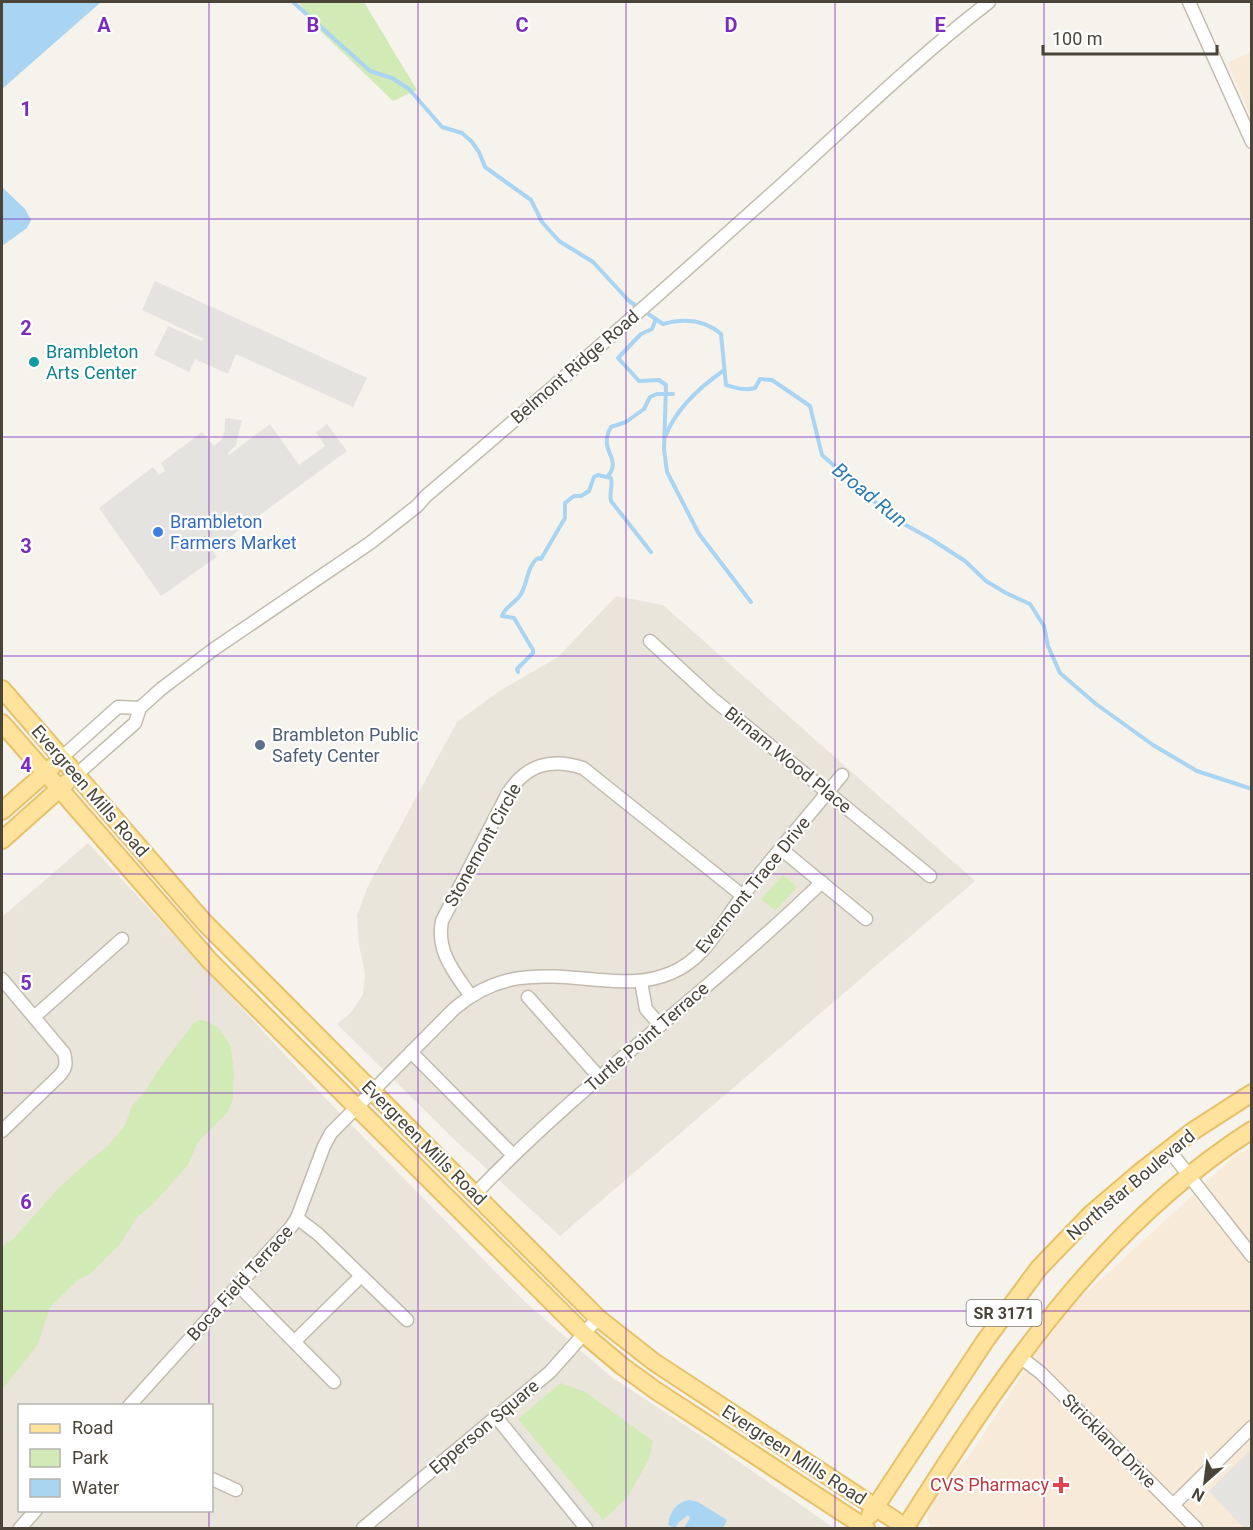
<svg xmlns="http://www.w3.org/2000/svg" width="1253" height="1530" viewBox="0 0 1253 1530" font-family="Roboto,sans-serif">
<rect width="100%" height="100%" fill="#f6f3ec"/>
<g fill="#eae5da" fill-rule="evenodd">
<polygon points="616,596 663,605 975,881 560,1236 456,1141 337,1024 350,1014 363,994 365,974 359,945 357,915 368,886 457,722 501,690 558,657"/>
<path d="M88,843L328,1101L524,1301L610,1376L712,1443L834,1528H2V917ZM20,1406H212V1510H20Z"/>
</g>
<g fill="#f7ead8">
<polygon points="1251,52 1251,118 1228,63"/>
<polygon points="1251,1149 1251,1528 931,1528 927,1518 928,1505 937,1492 972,1452 1010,1394 1042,1341 1071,1305 1105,1276 1237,1154"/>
</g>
<g fill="#d2eab5">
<polygon points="299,2 364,2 417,90 393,101 311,22"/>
<polygon points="783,875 797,887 775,911 761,899"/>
<polygon points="200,1020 206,1021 219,1028 231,1047 234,1072 233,1099 228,1112 198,1142 188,1165 152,1205 137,1217 120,1244 90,1274 79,1279 50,1307 38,1344 2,1390 2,1247 14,1238 57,1190 87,1162 108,1146 125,1125 132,1106 145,1092 155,1075 176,1046 194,1023"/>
<polygon points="561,1383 585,1392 653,1441 649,1459 627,1498 603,1520 518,1419"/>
</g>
<g fill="#e5e3e0">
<polygon points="155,281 367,378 353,407 236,354 228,374 195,359 189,372 154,355 168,326 202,341 204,339 142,310"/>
<polygon points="225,418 242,420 236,445 228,453 229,455 270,424 299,465 325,446 316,432 327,424 347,451 219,545 214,539 207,543 217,557 161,596 99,508 153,467 159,475 165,471 161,463 202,432 214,446 222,439 225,430"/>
<polygon points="518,1427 598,1527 598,1528 594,1528 512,1428"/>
<polygon points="504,1434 580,1528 575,1528 503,1440"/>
<polygon points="1251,1450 1251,1528 1244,1528 1209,1491"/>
</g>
<g fill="#a9d4f2">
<polygon points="2,2 101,2 2,89"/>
<polygon points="2,187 25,209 31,220 27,228 2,246"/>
<path d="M689,1500L698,1502L727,1520L723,1528H684L690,1518L688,1515L679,1522L675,1528L668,1525C670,1511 676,1503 689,1500Z"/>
</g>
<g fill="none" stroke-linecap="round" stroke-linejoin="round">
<g stroke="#a9d4f2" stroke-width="4">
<path d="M293,2L370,71L392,78L409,89L442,127L462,133L472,142L479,152L485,167L531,200L542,222L559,241L593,262L629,301L663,324C684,318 705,320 721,334L726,385C736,388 745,391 755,388L760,379L772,380L810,406L822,455L893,518L931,539L965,561L986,581L1006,593L1030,604L1044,626L1048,646L1060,673L1096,704L1153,745L1197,771L1252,789"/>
<polyline points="656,319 652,329 641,334 618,358 639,381 659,380 666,385 664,449 667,472 699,534 751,602"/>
<path d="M666,435C677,407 700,387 723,371"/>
<path d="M608,476C623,458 597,451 611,427L626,422L644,409L650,397L657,394H673"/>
<path d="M518,672L517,669L533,653V650L514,618L502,616C505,606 516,603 521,594C528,582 527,566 538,558L541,559L565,518V503L574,496H581L589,491L594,477L598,475L611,478C613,486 609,493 611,501L651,552"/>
</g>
<g stroke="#c2bbae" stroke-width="15">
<g id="minor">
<polyline points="1189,2 1252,142"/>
<polyline points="650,641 713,699 930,876"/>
<polyline points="61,758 118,707 140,708"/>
<path d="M76,775L135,723L140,708L161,689L214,649L370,543L417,506L426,496C545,395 662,292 778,188C848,125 915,59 989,2"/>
<polyline points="781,849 866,919"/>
<path d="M2,979L64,1053C67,1064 66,1069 58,1077L2,1131"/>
<polyline points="641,982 646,1009 660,1025"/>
<path d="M470,995C454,972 436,951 442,921L508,793C527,764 551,758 583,768L743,896"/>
<polyline points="528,997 600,1078"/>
<polyline points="34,1017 122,939"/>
<polyline points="411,1052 513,1155"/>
<polyline points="1169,1150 1252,1256"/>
<path d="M475,1194C582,1082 710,991 822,882"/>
<polyline points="297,1218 318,1234 407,1320"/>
<polyline points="239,1286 334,1382"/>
<polyline points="295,1341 361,1276"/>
<polyline points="1019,1356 1041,1373 1196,1528"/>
<path d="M129,1406L291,1227L297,1218L324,1146L331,1133L454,1009C501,969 542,975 600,980C625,982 647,983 671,973C707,958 721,923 744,894C775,854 809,815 842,775"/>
<polyline points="497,1418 586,1528"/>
<polyline points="212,1479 236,1490"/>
<polyline points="1173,1505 1252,1427"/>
<polyline points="20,1528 36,1510"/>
<polyline points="363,1528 550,1372 598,1318"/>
</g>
</g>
<g stroke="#e6c16a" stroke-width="20">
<g id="major">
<polyline points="2,689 204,922 598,1318 654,1362 907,1528"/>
<polyline points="2,723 210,961 584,1334 622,1366 655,1390 866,1528"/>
<polyline points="2,811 52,767"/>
<polyline points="2,840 66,783"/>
<polyline points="870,1515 985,1341 1039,1268 1092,1213 1139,1173 1193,1131 1252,1093"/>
<path d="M905,1528C999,1379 1100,1227 1252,1130"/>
</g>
</g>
<use href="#minor" stroke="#fff" stroke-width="12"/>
<use href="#major" stroke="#ffe39c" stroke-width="16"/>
</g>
<path fill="none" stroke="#7b2cbf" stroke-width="1.5" stroke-opacity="0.55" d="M209,2V1406M418,2V1528M626,2V1528M835,2V1528M1044,2V1528M2,219H1252M2,437H1252M2,656H1252M2,874H1252M2,1093H1252M2,1311H1252M209,1510V1528"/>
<circle fill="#0f9aa8" stroke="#fff" stroke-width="2" cx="34" cy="362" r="6"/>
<circle fill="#3f7fe0" stroke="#fff" stroke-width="2" cx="158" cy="532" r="6"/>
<circle fill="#5c6f8a" stroke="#fff" stroke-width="2" cx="260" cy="745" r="6"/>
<path fill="#e0444e" stroke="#fff" stroke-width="2" d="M1058 1476h6v6h6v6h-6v6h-6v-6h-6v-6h6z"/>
<g text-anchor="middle" stroke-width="4.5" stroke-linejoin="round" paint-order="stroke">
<rect fill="#fff" stroke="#817c74" stroke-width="1.5" x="966.5" y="1300" width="75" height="26" rx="4.5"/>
<g font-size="16" font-weight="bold" fill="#4b4439">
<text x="1004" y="1319">SR 3171</text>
</g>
<g font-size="18" fill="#0d838f" stroke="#fff" text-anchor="start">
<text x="46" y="358">Brambleton<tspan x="46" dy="21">Arts Center</tspan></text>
</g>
<g font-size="18" fill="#4b4439" stroke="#fff">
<text transform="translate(575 367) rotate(-41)" y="6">Belmont Ridge Road</text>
<text transform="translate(788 760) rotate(39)" y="6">Birnam Wood Place</text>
<text transform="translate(90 791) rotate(49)" y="6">Evergreen Mills Road</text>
<text transform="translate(483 845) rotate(-61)" y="6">Stonemont Circle</text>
<text transform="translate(753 885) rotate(-51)" y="6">Evermont Trace Drive</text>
<text transform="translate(647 1037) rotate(-41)" y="6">Turtle Point Terrace</text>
<text transform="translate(424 1143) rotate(45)" y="6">Evergreen Mills Road</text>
<text transform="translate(1131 1185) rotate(-40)" y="6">Northstar Boulevard</text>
<text transform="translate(240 1283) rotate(-48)" y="6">Boca Field Terrace</text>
<text transform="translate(484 1427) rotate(-40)" y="6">Epperson Square</text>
<text transform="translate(1109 1441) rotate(45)" y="6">Strickland Drive</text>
<text transform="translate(794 1455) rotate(33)" y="6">Evergreen Mills Road</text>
</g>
<g font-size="18" fill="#366cbe" stroke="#fff" text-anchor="start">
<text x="170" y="528">Brambleton<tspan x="170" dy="21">Farmers Market</tspan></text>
</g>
<g font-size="18" fill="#4e5e75" stroke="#fff" text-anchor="start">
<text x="272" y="741">Brambleton Public<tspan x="272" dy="21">Safety Center</tspan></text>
</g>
<g font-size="18" fill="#be3a42" stroke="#fff" text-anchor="end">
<text x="1049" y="1491">CVS Pharmacy</text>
</g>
<g font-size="20" font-style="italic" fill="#2e7ab2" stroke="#fff">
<text transform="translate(870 495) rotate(39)" y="7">Broad Run</text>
</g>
</g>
<g font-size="20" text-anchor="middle" font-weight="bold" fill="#7b2cbf" stroke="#fff" stroke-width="4.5" stroke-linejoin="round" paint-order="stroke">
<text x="104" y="32">A</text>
<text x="313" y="32">B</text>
<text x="522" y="32">C</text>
<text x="731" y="32">D</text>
<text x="940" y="32">E</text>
<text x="26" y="116">1</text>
<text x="26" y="335">2</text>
<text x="26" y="553">3</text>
<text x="26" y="772">4</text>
<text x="26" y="990">5</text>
<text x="26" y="1209">6</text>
</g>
<rect width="1253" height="1530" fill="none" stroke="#4b4439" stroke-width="6"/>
<rect x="18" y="1404" width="195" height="108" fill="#ffffff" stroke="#b7b4b0" stroke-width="1.5"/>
<rect x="30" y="1424" width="30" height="9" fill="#ffe39c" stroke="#b7b4b0" stroke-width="1.5"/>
<text x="72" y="1434" font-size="18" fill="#4b4439">Road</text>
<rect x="30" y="1449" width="30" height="18" fill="#d2eab5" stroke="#b7b4b0" stroke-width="1.5"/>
<text x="72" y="1464" font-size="18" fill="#4b4439">Park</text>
<rect x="30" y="1479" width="30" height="18" fill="#a9d4f2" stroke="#b7b4b0" stroke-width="1.5"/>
<text x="72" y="1494" font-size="18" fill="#4b4439">Water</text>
<g transform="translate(1205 1482) rotate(208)" stroke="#ffffff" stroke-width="4.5" paint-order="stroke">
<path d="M0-4.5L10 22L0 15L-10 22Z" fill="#4b4439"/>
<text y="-9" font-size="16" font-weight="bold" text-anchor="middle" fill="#4b4439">N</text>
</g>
<path d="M1043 45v9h174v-9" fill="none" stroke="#4b4439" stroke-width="3"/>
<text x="1052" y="45" font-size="18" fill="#4b4439" stroke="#ffffff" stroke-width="4.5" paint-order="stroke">100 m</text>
</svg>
